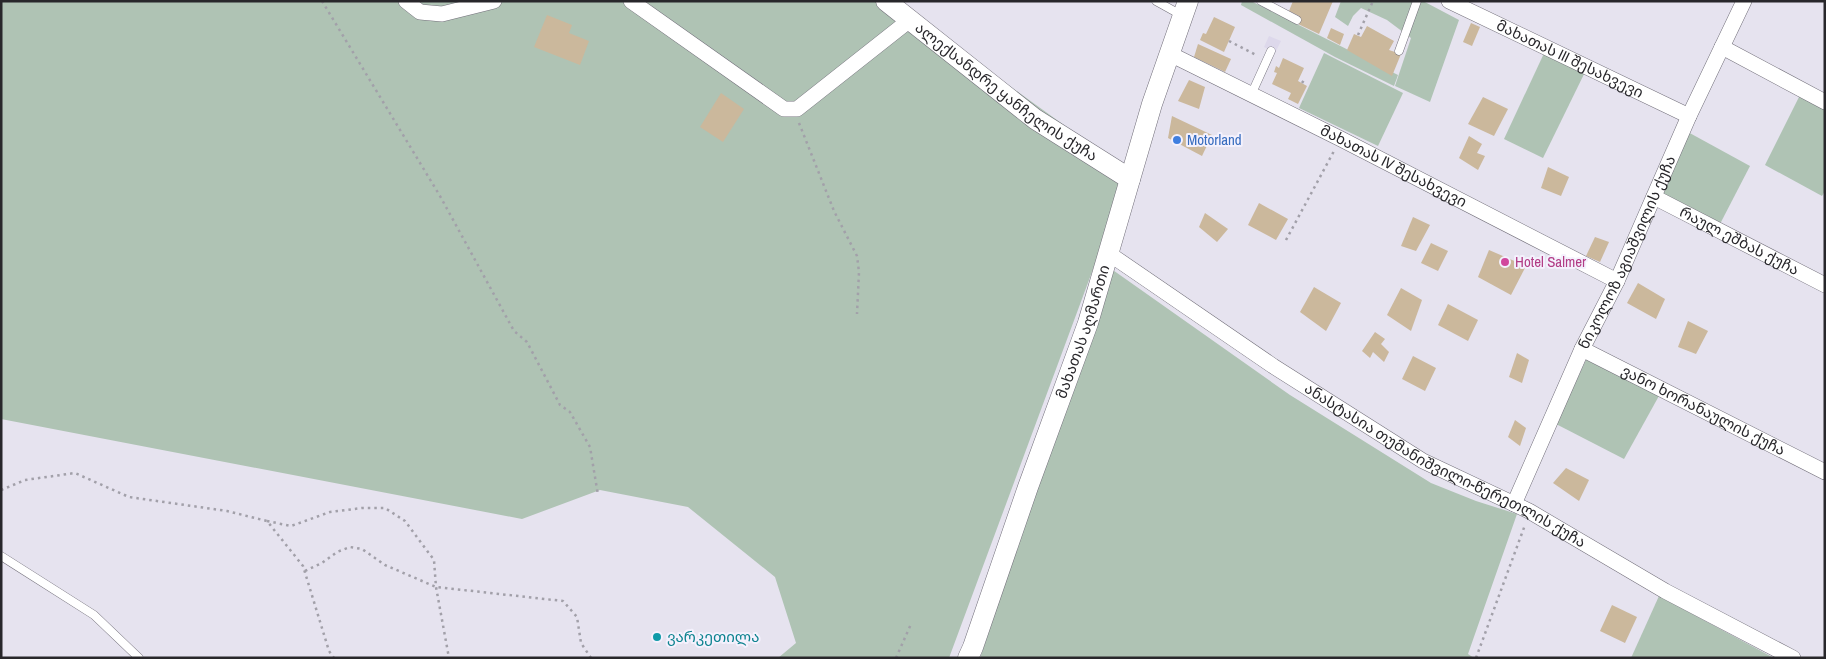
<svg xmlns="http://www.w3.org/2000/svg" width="1826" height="659" viewBox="0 0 1826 659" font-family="'Archivo Narrow','Noto Sans Georgian',sans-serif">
<rect width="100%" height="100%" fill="#e6e3ef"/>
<polygon fill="#ddd8eb" points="1269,36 1281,41 1275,53 1264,47"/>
<g fill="#afc3b4">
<polygon points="1,1 892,1 1129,172 949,658 778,658 796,643 775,577 688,507 600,490 522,519 1,419"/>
<polygon points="1242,1 1251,1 1398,75 1394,86 1335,57 1241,5"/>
<polygon points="1341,1 1423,1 1459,20 1430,102 1395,86 1411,38 1387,20 1361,8 1353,16 1348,26 1335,17"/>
<polygon points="1546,49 1587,68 1543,158 1504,139"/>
<polygon points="1324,53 1403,93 1378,146 1299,108"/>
<polygon points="1801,93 1825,106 1825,191 1822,196 1765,165"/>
<polygon points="1686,131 1750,166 1720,224 1659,194"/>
<polygon points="1110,268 1290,395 1431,483 1476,501 1517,514 1468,654 1474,658 980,658"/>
<polygon points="1587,358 1660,394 1624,459 1556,424"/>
<polygon points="1659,596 1774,658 1631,658"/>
</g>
<g fill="#cbb89c">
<polygon points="1293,1 1333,1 1319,34 1296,23 1299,16 1289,11"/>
<polygon points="547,15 572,25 569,33 589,41 580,65 534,47"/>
<polygon points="1214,17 1235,27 1224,52 1200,40 1203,33 1206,34"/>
<polygon points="1471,23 1480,27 1472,46 1463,42"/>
<polygon points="1367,26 1394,41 1389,50 1401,54 1392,76 1347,50 1354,34 1361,37"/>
<polygon points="1331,28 1344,34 1340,45 1327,38"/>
<polygon points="1198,44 1231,59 1225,72 1194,57"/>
<polygon points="1283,58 1304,68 1298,81 1307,86 1298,104 1288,99 1291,93 1272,84 1277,73 1274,72 1276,66 1279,68"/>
<polygon points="1189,80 1205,87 1199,109 1178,101"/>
<polygon points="721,93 744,109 723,142 700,127"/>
<polygon points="1483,97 1508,109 1494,136 1468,124"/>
<polygon points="1172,116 1212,135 1202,156 1168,138"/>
<polygon points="1469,136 1482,144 1477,153 1485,156 1478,170 1459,158"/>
<polygon points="1548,167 1569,177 1561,196 1541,188"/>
<polygon points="1259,203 1288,219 1276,240 1248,225"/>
<polygon points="1205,213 1228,229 1217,242 1199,227"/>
<polygon points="1413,217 1430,225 1416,251 1401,246"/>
<polygon points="1595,237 1609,242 1600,262 1586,256"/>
<polygon points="1431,243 1448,251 1438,271 1421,263"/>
<polygon points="1489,250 1526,266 1511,295 1478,277"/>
<polygon points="1638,283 1665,299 1656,319 1627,303"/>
<polygon points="1314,287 1341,303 1326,331 1300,312"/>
<polygon points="1401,288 1422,300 1411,331 1387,315"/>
<polygon points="1448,304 1478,320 1468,341 1438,325"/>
<polygon points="1688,321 1708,331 1696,354 1678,347"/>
<polygon points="1375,332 1385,339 1381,344 1389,352 1384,362 1373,352 1370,358 1362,351"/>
<polygon points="1517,353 1529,360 1522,383 1509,377"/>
<polygon points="1413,356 1436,368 1425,391 1402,379"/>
<polygon points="1515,420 1526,428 1520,446 1508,437"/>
<polygon points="1566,468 1589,480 1579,501 1553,483"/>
<polygon points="1612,605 1637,617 1625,643 1600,631"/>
</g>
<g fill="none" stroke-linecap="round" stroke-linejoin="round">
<g stroke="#726f7a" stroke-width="9">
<g id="lane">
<polyline points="1156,1 1183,16"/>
<polyline points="1261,1 1297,20"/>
<polyline points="1399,51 1417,1"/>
<polyline points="1251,95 1271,51"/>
<polyline points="1,556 94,615 139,658"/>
</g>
</g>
<g stroke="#726f7a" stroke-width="16">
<g id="street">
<polyline points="406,1 420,12 442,14 494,1"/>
<polyline points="631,1 784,109 797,109 911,19"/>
<path id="s1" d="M1449,1L1689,116"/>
<polyline points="1722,47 1825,102"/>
<path id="s2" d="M1170,54L1341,139L1617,281"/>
<path id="s3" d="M1654,197L1825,285"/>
<path id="s4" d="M1108,253L1273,366L1423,461L1529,511L1665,591L1793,658"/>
<path id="s5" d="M1582,349L1825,472"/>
<path id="s6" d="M1514,504L1582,349L1617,281L1689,116L1744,1"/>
</g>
</g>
<g stroke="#726f7a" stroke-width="21">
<g id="secondary">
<path id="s7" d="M886,1L1035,119L1130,179"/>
<path id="s8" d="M968,658L973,647L1028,487L1088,323L1152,104L1188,1"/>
</g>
</g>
<g stroke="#a2a0a9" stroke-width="2.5" stroke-dasharray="2.5 4" stroke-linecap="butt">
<polyline points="322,1 440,196 514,331 527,342 560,405 570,412 590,447 598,495"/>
<polyline points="1358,35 1373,1"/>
<polyline points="1229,41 1256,55"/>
<polyline points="1302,83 1304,80"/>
<polyline points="799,123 834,211 857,256 859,272 857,314"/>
<polyline points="1286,240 1334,151"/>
<polyline points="1,490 25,480 75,473 129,497 227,511 267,521 303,566 329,651 334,658"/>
<polyline points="267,521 291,526 330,512 362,508 385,508 405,521 434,560 436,587 449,658"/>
<polyline points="305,571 322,563 337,552 350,547 362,549 385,565 436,587 563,601 577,617 581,643 591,658"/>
<polyline points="770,658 770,657"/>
<polyline points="896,658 911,624"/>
<polyline points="1476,658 1525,525"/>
</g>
<use href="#lane" stroke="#fff" stroke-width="8"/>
<use href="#street" stroke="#fff" stroke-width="15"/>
<use href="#secondary" stroke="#fff" stroke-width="20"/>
</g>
<circle fill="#3f7fe0" stroke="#f4f1fd" stroke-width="2" cx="1177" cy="140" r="5"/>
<circle fill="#d1479c" stroke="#f4f1fd" stroke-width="2" cx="1505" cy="262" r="5"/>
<circle fill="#0f9aa8" stroke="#f4f1fd" stroke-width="2" cx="657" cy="637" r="5"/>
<g text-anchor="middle" stroke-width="4" stroke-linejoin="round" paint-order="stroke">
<g font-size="15" fill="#28272b" stroke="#f4f1fd">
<text dy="5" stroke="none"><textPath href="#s1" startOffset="134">მახათას III შესახვევი</textPath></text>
<text dy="5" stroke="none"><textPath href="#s7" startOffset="151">ალექსანდრე ყანჩელის ქუჩა</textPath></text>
<text dy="5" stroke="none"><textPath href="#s2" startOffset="250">მახათას IV შესახვევი</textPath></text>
<text dy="5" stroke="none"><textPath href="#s3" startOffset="96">რაულ ეშბას ქუჩა</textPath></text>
<text dy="5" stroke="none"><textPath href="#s6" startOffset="276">ნიკოლოზ აგიაშვილის ქუჩა</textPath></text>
<text dy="5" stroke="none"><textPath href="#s8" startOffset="346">მახათას აღმართი</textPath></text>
<text dy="5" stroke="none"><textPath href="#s5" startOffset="136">ვანო ხორანაულის ქუჩა</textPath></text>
<text dy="5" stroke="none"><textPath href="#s4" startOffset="399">ანასტასია თუმანიშვილი-წერეთლის ქუჩა</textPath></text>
</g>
<g font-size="15" fill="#366cbe" stroke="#f4f1fd" text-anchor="start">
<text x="1187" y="145">Motorland</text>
</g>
<g font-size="15" fill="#b23c85" stroke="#f4f1fd" text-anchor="start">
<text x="1515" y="267">Hotel Salmer</text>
</g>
<g font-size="15" fill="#0d838f" stroke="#f4f1fd" text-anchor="start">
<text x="667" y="642">ვარკეთილა</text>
</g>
</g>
<rect width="1826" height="659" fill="none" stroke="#28272b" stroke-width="5"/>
</svg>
